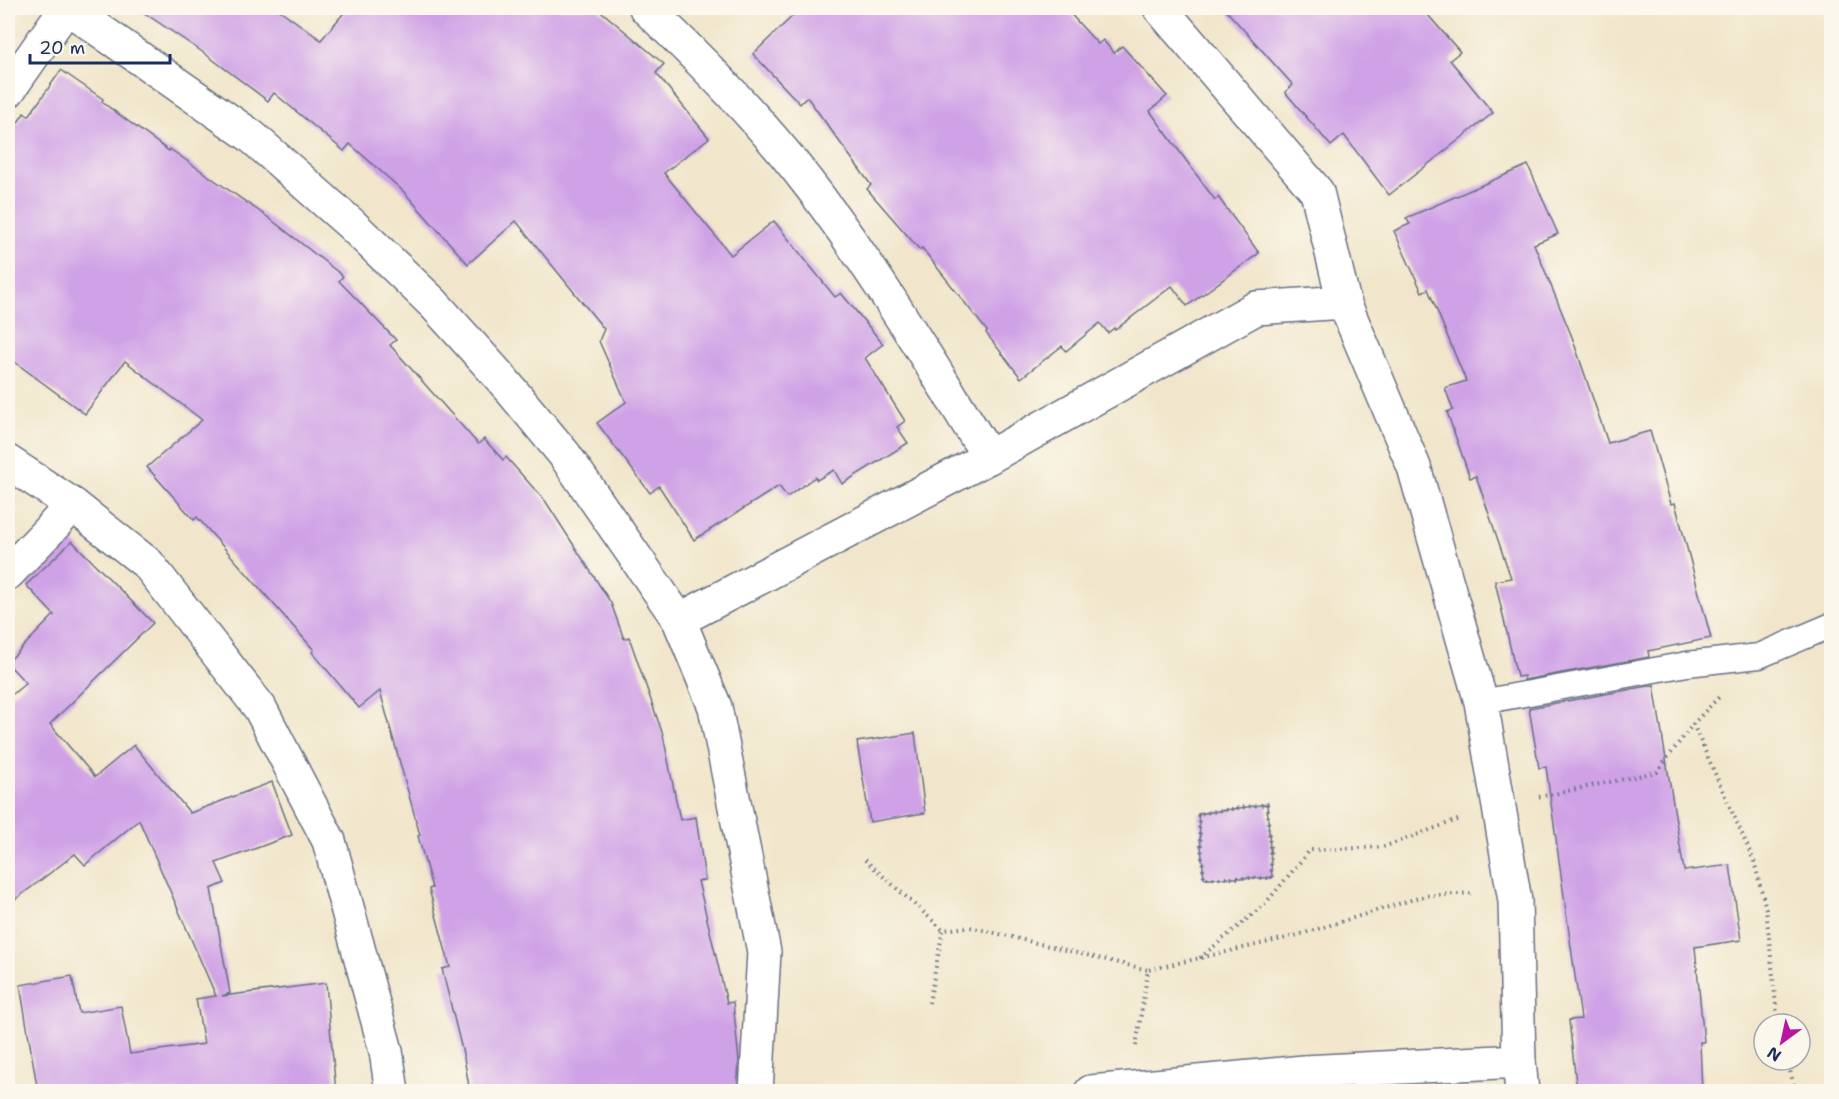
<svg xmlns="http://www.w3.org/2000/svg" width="1839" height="1099" viewBox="0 0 1839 1099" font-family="'Shantell Sans',sans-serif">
<rect width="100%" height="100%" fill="#fbf7ec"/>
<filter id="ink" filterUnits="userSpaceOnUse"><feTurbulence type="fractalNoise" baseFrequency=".0167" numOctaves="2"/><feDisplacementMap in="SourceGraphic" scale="12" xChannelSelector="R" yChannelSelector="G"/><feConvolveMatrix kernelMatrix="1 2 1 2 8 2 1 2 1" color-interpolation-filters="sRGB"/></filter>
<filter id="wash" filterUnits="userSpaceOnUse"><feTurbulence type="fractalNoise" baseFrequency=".008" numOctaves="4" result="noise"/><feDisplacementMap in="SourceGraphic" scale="24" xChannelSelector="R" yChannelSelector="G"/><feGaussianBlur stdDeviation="1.35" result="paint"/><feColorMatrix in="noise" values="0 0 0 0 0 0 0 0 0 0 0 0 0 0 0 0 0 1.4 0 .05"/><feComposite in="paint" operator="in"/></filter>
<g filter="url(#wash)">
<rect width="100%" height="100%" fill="#f1e6cb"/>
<g id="blocks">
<g fill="#cfa1e6">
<polygon points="137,8 277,8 321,40 348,8 597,8 664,64 656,73 709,138 664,173 731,255 774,221 835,297 841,293 883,344 865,358 905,421 897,427 908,443 842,484 834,470 817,480 815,477 787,497 779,486 694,540 659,486 650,493 597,423 626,402 599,341 604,329 516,221 468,264 403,191 350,144 344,151 274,93 268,101 204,53"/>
<polygon points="801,8 1065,8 1098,44 1103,40 1114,53 1122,46 1167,96 1150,111 1215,200 1218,197 1259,253 1187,306 1172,286 1115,330 1114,328 1108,333 1100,323 1066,351 1062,346 1021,378 986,333 987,331 922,248 920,250 867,189 871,185 807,97 800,104 753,54"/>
<polygon points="1224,8 1422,8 1460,52 1450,60 1493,113 1389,195 1344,135 1331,146 1285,92 1293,85"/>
<polygon points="61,70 103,99 102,102 169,151 170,149 269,218 343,276 339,281 396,340 390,345 478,444 484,439 503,460 506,457 546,502 611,603 624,639 629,637 663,735 680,820 696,817 705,880 698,881 727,1003 733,1002 739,1061 737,1092 470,1092 464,1058 442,969 450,967 429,889 432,888 418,836 420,835 380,691 359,708 312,652 314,650 197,517 194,520 147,467 202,420 125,361 85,414 8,357 8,138 24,113 29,116"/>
<polygon points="1528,165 1558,234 1534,244 1572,337 1608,443 1650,431 1671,504 1675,503 1711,638 1648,651 1649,657 1524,680 1524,676 1517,677 1495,581 1511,578 1476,476 1470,478 1447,412 1453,410 1445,388 1466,381 1428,289 1422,292 1394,231 1410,224 1406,218"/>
<polygon points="72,541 153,623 50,724 95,777 134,745 190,813 272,782 292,835 216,863 225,883 211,889 230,993 222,996 326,983 336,1092 38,1092 20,985 72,976 79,1013 121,1006 130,1054 204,1044 196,999 216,996 139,820 85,865 75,854 8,905 8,698 26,683 8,664 8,662 54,615 26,585"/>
<polygon points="1654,685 1684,871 1730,865 1741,940 1695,947 1704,1042 1700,1042 1702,1092 1577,1092 1569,1020 1581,1019 1546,767 1539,768 1529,708"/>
<polygon points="915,733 925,813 870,822 857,742"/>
<polygon points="1267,804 1272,878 1204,878 1198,814"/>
</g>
</g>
</g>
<g filter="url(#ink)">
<use href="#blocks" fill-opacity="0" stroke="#666f84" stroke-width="1.5"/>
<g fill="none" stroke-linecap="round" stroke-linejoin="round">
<g stroke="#666f84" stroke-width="27">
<polyline id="service" points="1481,702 1687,664 1759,656 1832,625"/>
</g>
<g stroke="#666f84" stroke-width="36">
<g id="minor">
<polyline points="68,8 251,136 351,224 434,304 500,377 564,454 679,620 715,707 764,952 756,1092"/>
<path d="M646,8C699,58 752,112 798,170C869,260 928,360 989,457"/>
<polyline points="1160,8 1317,192 1344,302"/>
<polyline points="8,91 66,8"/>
<polyline points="8,462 73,505 148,564 260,708 329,841 386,1051 392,1092"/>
<polyline points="8,573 73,505"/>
<polyline points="679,620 989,457 1256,308 1344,302 1414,467 1481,702 1515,901 1519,1061"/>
<polyline points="1091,1092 1304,1072 1519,1061 1522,1092"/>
</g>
</g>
<g stroke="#666f84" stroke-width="4" stroke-dasharray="1.5 4.5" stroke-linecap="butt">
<polyline points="1693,724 1754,861 1766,909 1778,1024"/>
<polyline points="1539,797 1657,772 1693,724 1719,697"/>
<polygon points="1267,804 1272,878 1204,878 1198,814"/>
<polyline points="865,860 943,930"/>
<polyline points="1200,958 1265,904 1310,850 1383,847 1460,819"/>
<polyline points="929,1003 943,930 970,927 1148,970"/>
<polyline points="1136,1046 1148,970 1295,936 1424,896 1473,893"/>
<polyline points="1787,1060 1796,1092"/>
</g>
<use href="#service" stroke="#fff" stroke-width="24"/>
<use href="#minor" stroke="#fff" stroke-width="33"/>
</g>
</g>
<rect width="1839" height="1099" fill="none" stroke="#fbf7ec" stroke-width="30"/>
<g transform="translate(1782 1042) rotate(213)"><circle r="28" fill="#fbf7ec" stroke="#a1a7b3" stroke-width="1.5"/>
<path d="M0-4.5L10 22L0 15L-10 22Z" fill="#b5179e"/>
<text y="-9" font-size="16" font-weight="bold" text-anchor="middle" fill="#1b2f5e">N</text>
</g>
<path d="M30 54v9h140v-9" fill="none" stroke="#1b2f5e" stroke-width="3"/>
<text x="39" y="54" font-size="18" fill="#1b2f5e" stroke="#fbf7ec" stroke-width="4.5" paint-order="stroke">20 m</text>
</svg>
